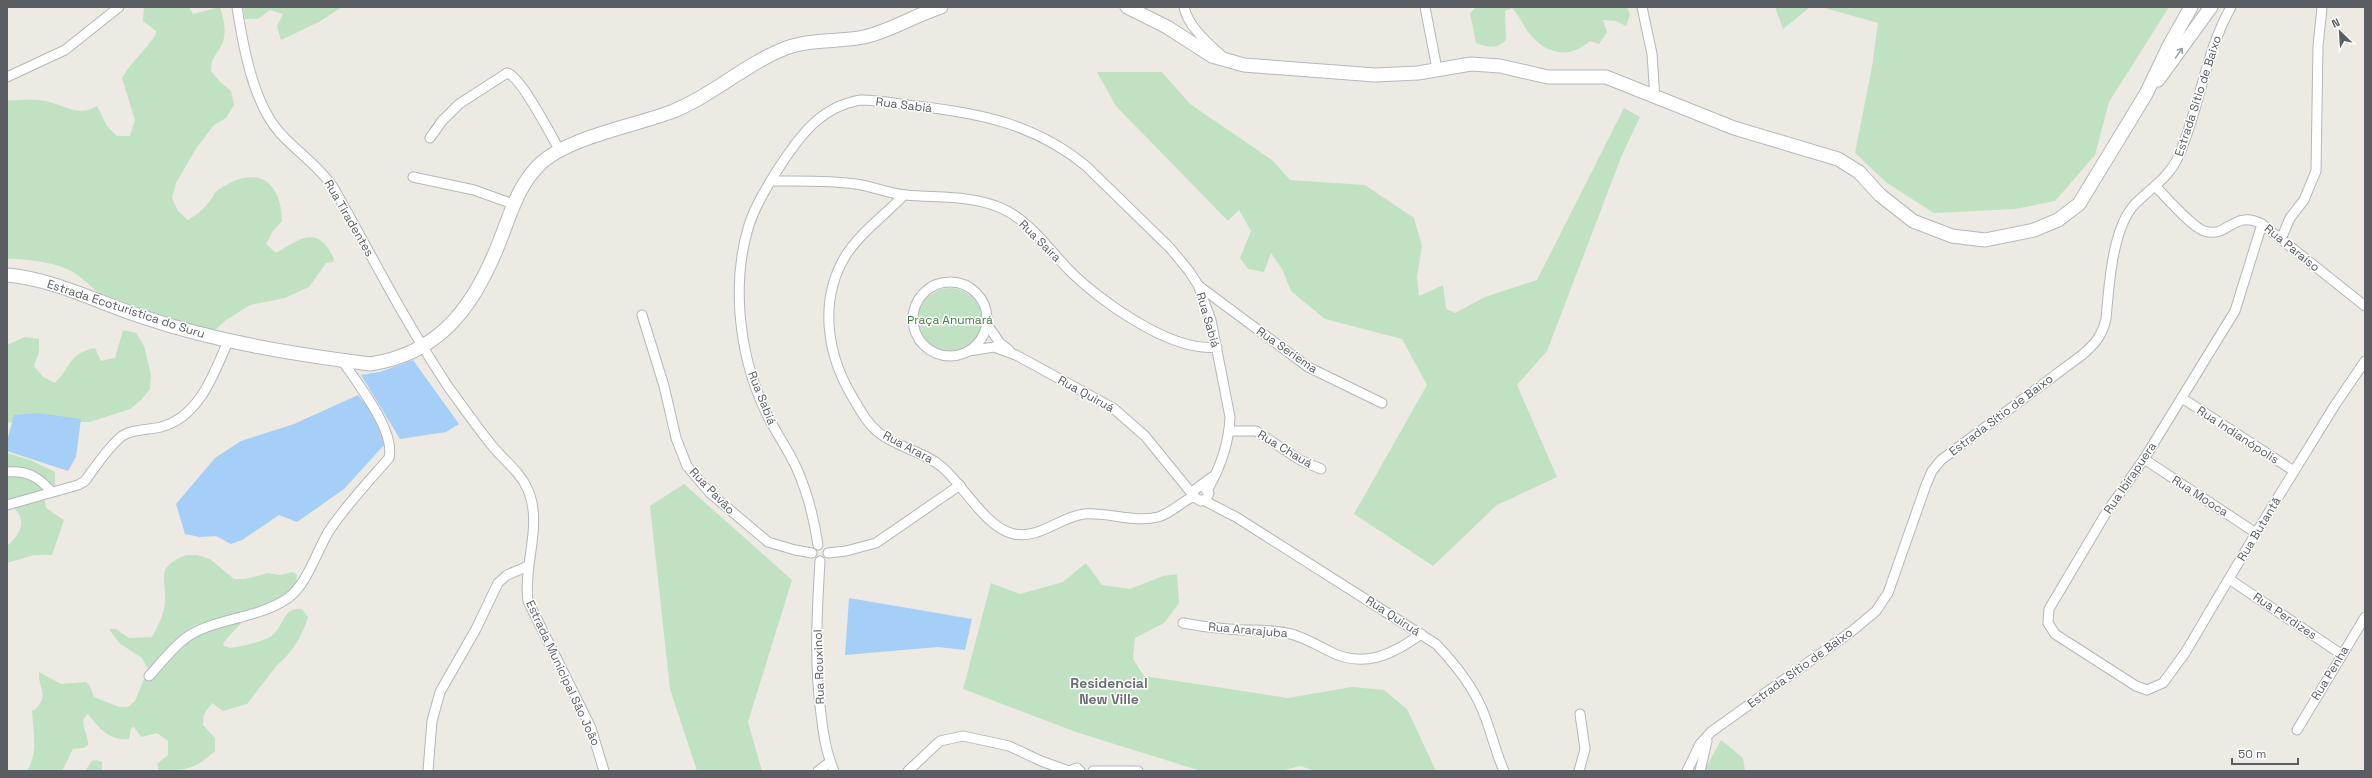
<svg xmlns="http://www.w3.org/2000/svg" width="2372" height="778" viewBox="0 0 2372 778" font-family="'Space Grotesk',sans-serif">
<rect width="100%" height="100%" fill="#eceae2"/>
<g fill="#c0e2c2">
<path d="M144,7H189L193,14L220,7C224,19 228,36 220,48C213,59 212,58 211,71L220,82L231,91L234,105L226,118L214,125L197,147L176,183L172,198L178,211L188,220C196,215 203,210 209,202C212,199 214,193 218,190C254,165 281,177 282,221L273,231L266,244L276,253C301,238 318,224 334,259L333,262L326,263L309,287L285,298L250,305L226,320L215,330L201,333L107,299C95,291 87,282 76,274C60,262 26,259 7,259V100C19,101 33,98 45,101C63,104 78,118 97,106L107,126L117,136H130L135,120L122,78C132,61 145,51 156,34V31L143,21Z"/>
<polygon points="243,7 342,7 319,22 281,40 277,26 283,14 270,10 258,19 245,19"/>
<path d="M1476,7H1627L1630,15L1626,26L1616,21L1603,20L1607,32L1599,44L1590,41C1570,59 1546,55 1529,33C1522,24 1521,18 1512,8L1505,11L1506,40C1495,50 1489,47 1476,43L1470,13Z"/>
<polygon points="1775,7 1810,7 1783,29"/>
<polygon points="1821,7 2169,7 2109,102 2095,155 2055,201 2015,209 1934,213 1887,183 1855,153 1872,67 1878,23"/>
<polygon points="1097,72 1162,72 1190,104 1272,160 1290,180 1365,185 1414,218 1422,246 1417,277 1419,296 1443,285 1446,309 1455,313 1485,297 1537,280 1624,108 1640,117 1622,155 1547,351 1517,385 1557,477 1497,505 1433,566 1354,514 1427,385 1402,339 1325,319 1291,291 1282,269 1271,253 1264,272 1248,269 1240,258 1251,231 1239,210 1228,221 1116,106"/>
<circle cx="950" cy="320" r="32"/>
<path d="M123,330L136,333L144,346L151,375L150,389L141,400L130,409L90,422L18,421L7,423V345L25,337L39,339V352L34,366L43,377L55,383C72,366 69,353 95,348L101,361L115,358Z"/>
<path d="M7,453L30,460L55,472V485L43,494L46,508L64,520L52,555H34L7,563V546C25,530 27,516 7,502Z"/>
<polygon points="684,484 792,580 748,722 762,771 697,771 670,689 650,506"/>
<path d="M186,555H197L210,559L234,579H245L268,573L280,575L293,572L297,575L296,584L287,598L257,612L242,622L223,643L224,646L230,648C242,646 259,643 270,637C284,629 282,606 302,609L308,617C303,634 293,652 278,664L247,704L223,711L212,703L204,714L203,725L215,738V751C195,769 185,771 159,771L157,764L168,755V741L157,733L141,737L134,727L131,728L129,739C109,741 99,728 88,714C77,722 89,734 88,745L84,748L73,749L62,771H27C39,751 33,733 32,710H35C50,694 38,690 39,672L61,684L86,682L90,686L94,697L119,707H128L135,701L148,669L142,658L119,643L109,629H116L129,638L152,637C158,626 164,614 165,602C166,575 155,568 186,555Z"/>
<polygon points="1086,563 1102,585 1130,589 1163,576 1177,574 1179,603 1164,623 1135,638 1133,659 1144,676 1288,698 1352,687 1384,690 1407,709 1436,771 1316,771 1300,766 1281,771 1201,771 1076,732 963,689 991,583 1020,594 1063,582"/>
<polygon points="1721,740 1743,758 1745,771 1704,771"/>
<polygon points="96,760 102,762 102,771 85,771 92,761"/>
</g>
<g fill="#a6cff7">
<polygon points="413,360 459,424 446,432 400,439 361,375 380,372"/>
<polygon points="358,395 375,416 385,444 344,489 297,522 279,515 242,540 231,544 216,536 200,537 185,534 176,504 215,458 241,441 294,424"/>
<polygon points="37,413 81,419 76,457 68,471 7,451 7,441 14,415"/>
<polygon points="849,598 972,619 965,650 938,647 845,655"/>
</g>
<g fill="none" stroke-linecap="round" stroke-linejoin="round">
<g stroke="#b4b7bb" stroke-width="11">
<g id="minor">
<path d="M237,7C243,46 253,103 280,133C297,152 318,165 333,187C371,254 406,324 449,388C464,408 478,429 494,448C506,462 521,473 528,490C543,525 523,565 528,601L591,728L604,771"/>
<path d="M1184,7C1188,27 1209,44 1224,58"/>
<polyline points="1425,7 1437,69"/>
<polyline points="1642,7 1652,54 1655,98"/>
<polyline points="7,77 65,50 119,7"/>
<path d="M430,138L442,121L459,104L507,73C520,75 552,137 560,151"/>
<polyline points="413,177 474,190 513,204"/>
<path d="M771,181C799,181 828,180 856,184C872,186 889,194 906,195C938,198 971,195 1001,208C1029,220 1048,248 1068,269C1098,300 1172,353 1217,347"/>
<path d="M2156,187C2166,197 2192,227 2204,231C2228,239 2233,209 2262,224L2365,306"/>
<path d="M904,195C885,215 861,232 846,255C818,301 827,355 853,398C860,410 867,423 878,432C897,448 924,451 942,467C964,486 986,528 1014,534C1040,539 1060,517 1084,514C1108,512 1134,523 1158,517C1172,513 1181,502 1194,496"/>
<polyline points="2262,224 2235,311 2144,459 2106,513 2049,609 2048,623 2055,634 2136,686 2147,690 2163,683 2185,653 2256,533 2335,405 2365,361"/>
<polyline points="2281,239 2290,218 2304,200 2316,171 2318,46 2322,7"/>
<circle cx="950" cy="319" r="37"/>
<polyline points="1199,286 1308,367 1382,403"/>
<polyline points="642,315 664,386 676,438 687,466 710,493 768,542 795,550 812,553"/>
<polyline points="986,323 1000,343 1009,350"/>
<polyline points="969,351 994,347 1016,355 1113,408 1145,436 1193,495"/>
<polyline points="2182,398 2294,471"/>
<polyline points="1230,431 1256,431 1300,460 1321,469"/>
<polyline points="2144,459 2256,533"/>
<path d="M7,472C27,470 38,477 51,491"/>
<polyline points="1202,485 1209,493 1206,499 1201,501 1194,497 1193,491 1212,477"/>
<path d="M1203,500L1236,517L1436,644C1454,663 1472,685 1482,709C1491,730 1495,751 1504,771"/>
<path d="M7,505L78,485L85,481C96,466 108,447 122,436C133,429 148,430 161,427C199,417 214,374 228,341"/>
<path d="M818,545C814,518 807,491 796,467C787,447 773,429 764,408C739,354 731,283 749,225C756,204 768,185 780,166C801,134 822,106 861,100C880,100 898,104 916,106C980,113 1035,124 1086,166L1170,248L1189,271L1198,285L1211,320L1230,417C1229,443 1221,466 1208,489"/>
<polyline points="828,553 846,551 876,543 960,485"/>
<path d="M820,561C817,612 814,663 821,714C823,734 826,753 834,771"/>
<polyline points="2229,579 2341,654"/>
<path d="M1183,623C1198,626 1213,628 1228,629C1248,631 1268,629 1287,633C1302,636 1315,644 1329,651C1363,669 1392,655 1421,634"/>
<path d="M149,676C161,663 173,647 187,637C215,618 258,619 288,598C307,585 317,550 329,531C346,505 368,482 389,458C396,431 357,383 342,360"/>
<polyline points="2297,730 2365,617"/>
<polyline points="428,771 432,721 440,692 476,629 498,583 507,575 528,566"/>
<polyline points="818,771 830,762"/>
<polyline points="908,771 940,741 963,736 1009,746 1041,761 1069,771 1077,768 1080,771"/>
<polyline points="1093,771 1138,771"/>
<polyline points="1579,771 1585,749 1580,714"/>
<path d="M1687,771L1700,744L1711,732L1852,631L1876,611L1888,593L1926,485L1932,471L1941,460L2082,355C2095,344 2102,336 2106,319C2109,286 2112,228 2135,204C2151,188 2170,177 2179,155C2200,107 2205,53 2231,7"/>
<polyline points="1700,771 1707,741"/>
</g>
</g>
<g stroke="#b6b8bd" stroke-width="15">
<g id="secondary">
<polyline points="1127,7 1167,27 1212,56 1244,65 1375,75 1418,73 1471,64 1500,66 1548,77 1606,77 1734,128 1838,159 1859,172 1880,195 1913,221 1952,236 1985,240 2034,230 2058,220 2079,204 2146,94 2169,46 2191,7"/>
<polyline points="2158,80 2211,7"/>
<path d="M7,275C54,279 99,303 143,317C217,342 293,354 370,364C438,354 472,309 497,248C510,217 516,187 541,163C570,137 633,126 671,112C712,96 745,64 786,48C810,39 839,42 864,37C891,31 915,15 941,7"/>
</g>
</g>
<use href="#minor" stroke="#fff" stroke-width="9"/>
<use href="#secondary" stroke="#fff" stroke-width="13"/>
</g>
<defs><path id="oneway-shaft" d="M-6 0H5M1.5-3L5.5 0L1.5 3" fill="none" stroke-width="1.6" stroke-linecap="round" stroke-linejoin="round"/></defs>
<use stroke="#9c9ea0" href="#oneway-shaft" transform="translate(2179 53) rotate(-55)"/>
<g text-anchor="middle" stroke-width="3" stroke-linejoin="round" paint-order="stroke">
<g font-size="12" fill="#5a5d61" stroke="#fff">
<text transform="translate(2198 96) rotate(-72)" y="4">Estrada Sítio de Baixo</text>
<text transform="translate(904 105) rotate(7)" y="4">Rua Sabiá</text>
<text transform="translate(349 218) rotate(60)" y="4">Rua Tiradentes</text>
<text transform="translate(1040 241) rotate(45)" y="4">Rua Saíra</text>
<text transform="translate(2292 248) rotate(39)" y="4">Rua Paraíso</text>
<text transform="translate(126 309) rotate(18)" y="4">Estrada Ecoturística do Suru</text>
<text transform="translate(1208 320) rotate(74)" y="4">Rua Sabiá</text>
<text transform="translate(1287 350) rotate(35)" y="4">Rua Seriema</text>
<text transform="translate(1086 394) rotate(29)" y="4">Rua Quiruá</text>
<text transform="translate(762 398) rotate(68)" y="4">Rua Sabiá</text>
<text transform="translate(2001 415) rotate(-37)" y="4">Estrada Sítio de Baixo</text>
<text transform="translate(2238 435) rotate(33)" y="4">Rua Indianópolis</text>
<text transform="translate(908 447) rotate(28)" y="4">Rua Arara</text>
<text transform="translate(1285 449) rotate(31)" y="4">Rua Chauá</text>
<text transform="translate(2130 478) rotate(-56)" y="4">Rua Ibirapuera</text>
<text transform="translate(712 491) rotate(46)" y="4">Rua Pavão</text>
<text transform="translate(2200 496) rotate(33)" y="4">Rua Mooca</text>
<text transform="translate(2259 529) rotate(-59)" y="4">Rua Butantã</text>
<text transform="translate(1393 616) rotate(33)" y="4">Rua Quiruá</text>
<text transform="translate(2285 616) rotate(34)" y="4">Rua Perdizes</text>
<text transform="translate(1248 630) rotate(5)" y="4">Rua Ararajuba</text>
<text transform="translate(819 667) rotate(-92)" y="4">Rua Rouxinol</text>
<text transform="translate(1800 668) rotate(-36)" y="4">Estrada Sítio de Baixo</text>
<text transform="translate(563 673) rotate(65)" y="4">Estrada Municipal São João</text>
<text transform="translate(2330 673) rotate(-59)" y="4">Rua Penha</text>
</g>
<g font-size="12" fill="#3b8043" stroke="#fff">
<text x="950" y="324">Praça Anumará</text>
</g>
<g font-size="14" font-weight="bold" fill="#6b6f73" stroke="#fff">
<text x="1109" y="688">Residencial<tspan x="1109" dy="16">New Ville</tspan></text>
</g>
</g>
<rect width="2372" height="778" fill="none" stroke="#5a5d61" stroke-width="16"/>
<g transform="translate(2340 32) rotate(335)" stroke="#ffffff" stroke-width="3" paint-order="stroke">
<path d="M0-3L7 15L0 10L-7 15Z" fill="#5a5d61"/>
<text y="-6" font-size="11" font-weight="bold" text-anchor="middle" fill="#5a5d61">N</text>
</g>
<path d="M2232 758v6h66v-6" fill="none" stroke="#5a5d61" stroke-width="2"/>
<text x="2238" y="758" font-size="12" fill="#5a5d61" stroke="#ffffff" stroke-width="3" paint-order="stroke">50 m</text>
</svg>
